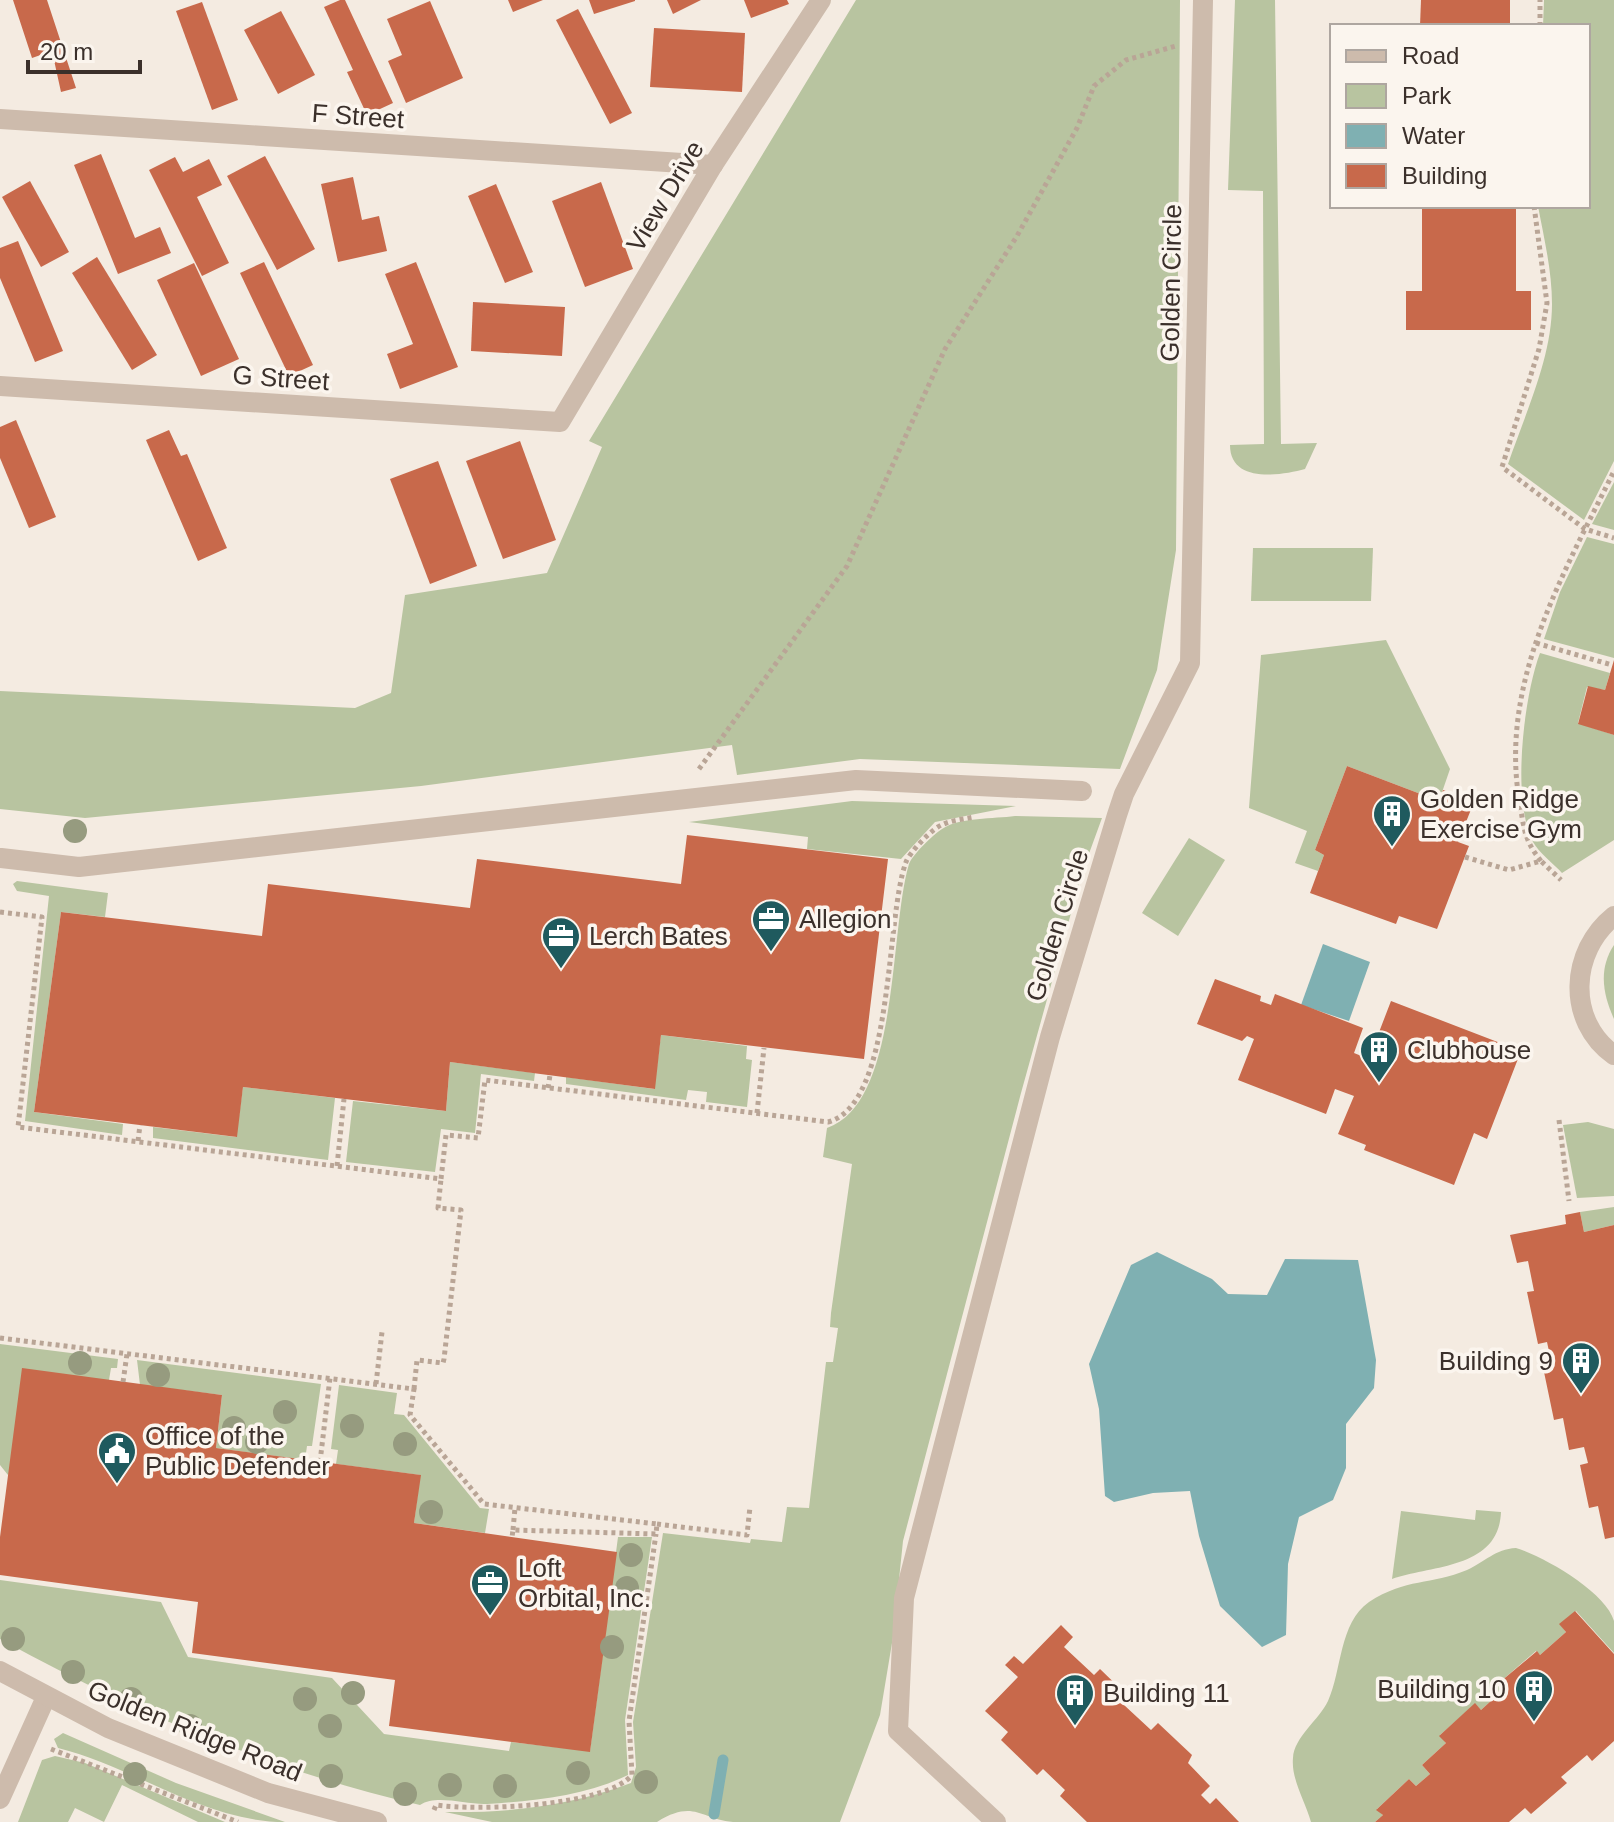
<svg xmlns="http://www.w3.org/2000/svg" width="1614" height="1822" viewBox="0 0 1614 1822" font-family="Arial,sans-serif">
<rect width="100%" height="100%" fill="#f4ebe1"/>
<g fill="#b8c4a0">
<polygon points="856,0 1180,0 1176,550 1157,670 1120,769 860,759 737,775 732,745 421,786 85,818 0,809 0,691 355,708 391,693 405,595 547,573 602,447 589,441"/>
<path d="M1235,0H1275L1281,444L1317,443L1305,469C1279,476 1230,483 1230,445L1264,444L1263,191L1228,190Z"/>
<path d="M1544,0H1614V461L1584,520L1508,464C1525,414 1552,358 1552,304C1552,271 1544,238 1538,206H1588V26H1543Z"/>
<polygon points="1614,482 1614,530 1592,524"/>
<polygon points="1587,537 1614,544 1614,658 1544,639 1560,592"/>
<polygon points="1253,548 1373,548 1371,601 1251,601"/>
<polygon points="1386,640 1450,769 1439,801 1347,766 1315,850 1324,855 1318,871 1295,863 1307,831 1249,808 1261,655"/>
<path d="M1540,653L1610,673L1605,690L1587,687L1578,723L1614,735V840L1562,873C1554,864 1539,853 1533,842C1511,799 1524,696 1540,653Z"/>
<polygon points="852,801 1016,806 935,822 901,859 807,849 808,837 689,822"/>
<path d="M1015,816L1102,818L1083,870L1021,1093L903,1541L893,1637L880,1715L840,1822C805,1822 768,1822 733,1822C700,1819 694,1799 657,1822H492L445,1812C510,1813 569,1806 631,1783L636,1767L633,1722L663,1533L750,1543L751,1539L782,1542L787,1507L809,1508L826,1362H833L838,1328L830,1327L831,1313L852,1164L823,1157L827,1128C900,1103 889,931 909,864C913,854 933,835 942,829C960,817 994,819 1015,816Z"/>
<polygon points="1189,838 1225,860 1178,936 1142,913"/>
<polygon points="17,881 108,893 105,917 61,912 34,1112 123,1124 122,1135 25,1121 49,896 17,891 13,884"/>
<path d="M1614,945V1019C1603,995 1598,969 1614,945Z"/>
<polygon points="661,1035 747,1046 746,1059 752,1060 747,1107 706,1102 707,1092 688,1090 686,1100 566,1084 566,1077 654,1089"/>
<polygon points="450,1062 535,1073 534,1081 481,1074 475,1133 441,1129 435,1172 346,1162 353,1101 446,1111"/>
<polygon points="243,1087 335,1098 328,1160 153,1138 153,1127 236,1137"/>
<polygon points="1588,1122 1614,1129 1614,1196 1577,1198 1563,1125"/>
<polygon points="1614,1207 1614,1225 1584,1232 1580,1212"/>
<polygon points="0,1344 118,1359 117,1368 111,1368 109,1380 8,1475 0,1465"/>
<polygon points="137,1360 321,1384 312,1446 307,1446 305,1460 216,1448 222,1395 140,1385"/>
<polygon points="339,1385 397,1393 394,1414 404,1415 480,1508 489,1509 485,1533 414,1523 420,1475 336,1464 338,1450 331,1449"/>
<path d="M1476,1510L1501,1512C1499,1569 1432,1565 1392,1579L1401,1511L1475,1520Z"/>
<path d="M618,1537H652L625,1720L628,1775C585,1796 534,1801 487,1804C466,1805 437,1794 420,1805C272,1771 133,1712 0,1639V1580L161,1602L188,1657L332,1678L384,1734L509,1751L511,1742L590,1751Z"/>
<path d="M1516,1548C1543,1556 1606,1592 1614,1621C1614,1630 1614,1643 1614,1653L1576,1611L1560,1624L1566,1632L1540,1655L1536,1651L1500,1682L1504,1689L1481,1710L1475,1704L1440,1735L1446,1743L1422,1765L1430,1774L1416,1786L1409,1779L1377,1809L1383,1815L1375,1822H1311C1305,1801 1291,1779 1293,1758C1294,1737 1319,1720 1328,1701C1342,1670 1339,1623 1369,1602C1406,1578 1431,1585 1467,1570C1485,1562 1495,1549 1516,1548Z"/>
<path d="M63,1733L176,1783L285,1822C204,1822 135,1767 58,1748L54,1739Z"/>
<polygon points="55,1756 85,1763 225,1822 198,1822 122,1785 104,1822 75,1808 68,1822 18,1822 42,1760"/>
</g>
<g fill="#7fb0b2">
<polygon points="1323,944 1370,962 1349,1021 1301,1005"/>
<polygon points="1157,1252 1212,1279 1228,1294 1267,1295 1285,1259 1358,1260 1376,1360 1374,1388 1346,1424 1346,1468 1333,1500 1299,1517 1288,1564 1286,1635 1262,1647 1220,1606 1199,1536 1190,1491 1153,1493 1114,1502 1105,1496 1099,1409 1089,1364 1131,1265"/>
</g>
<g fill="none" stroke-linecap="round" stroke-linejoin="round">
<polyline stroke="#7fb0b2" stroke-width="11" points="714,1814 723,1760"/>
</g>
<g fill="#c8694b">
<polygon points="13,0 47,0 76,88 61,92 52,51 32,58"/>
<polygon points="340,0 345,0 393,103 367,115 347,72 353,70 324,7"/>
<polygon points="508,0 543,0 513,12"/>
<polygon points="589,0 635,0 635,1 594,14"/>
<polygon points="667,0 701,0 673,14"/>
<polygon points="744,0 787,0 789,4 751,18"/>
<polygon points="1421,0 1510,0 1510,26 1420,26"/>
<polygon points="430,1 463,78 406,103 388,61 402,55 387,19"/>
<polygon points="202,2 238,100 212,110 176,11"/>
<polygon points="578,9 632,113 610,124 556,20"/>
<polygon points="281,11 315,75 278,94 244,30"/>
<polygon points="654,28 745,33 742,92 650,87"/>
<polygon points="101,154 135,238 160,227 171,253 118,274 74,165"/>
<polygon points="265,156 315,249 277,270 227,176"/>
<polygon points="175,157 183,172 209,159 222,185 197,197 229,263 202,276 149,170"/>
<polygon points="353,177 362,220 379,216 387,251 338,262 321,184"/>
<polygon points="30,181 69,252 41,267 2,197"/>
<polygon points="601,182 633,269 585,287 552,201"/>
<polygon points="496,184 533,272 505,283 468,196"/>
<polygon points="1422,206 1516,206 1516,291 1531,291 1531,330 1406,330 1406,291 1422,291"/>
<polygon points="18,241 63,351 35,362 0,278 0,248"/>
<polygon points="97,257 157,355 132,370 72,273"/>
<polygon points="264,262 313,365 289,376 240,273"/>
<polygon points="416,262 458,367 400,389 387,354 413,344 385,274"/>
<polygon points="194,263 239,359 201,376 157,280"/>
<polygon points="473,302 565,307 562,356 471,351"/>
<polygon points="16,420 56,517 29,528 0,458 0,427"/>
<polygon points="169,430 181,456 187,454 227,548 198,561 146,440"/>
<polygon points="520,441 556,540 503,559 466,461"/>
<polygon points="438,461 477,566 430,584 390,479"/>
<polygon points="1614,660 1614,735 1578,724 1588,686 1605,690"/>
<polygon points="1347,766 1439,801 1443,790 1474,802 1458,842 1469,846 1437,929 1399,916 1396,924 1310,893 1324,855 1315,850"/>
<polygon points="687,835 888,859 864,1059 661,1035 655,1089 450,1062 446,1111 243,1087 237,1137 34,1112 61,912 262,936 268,884 470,908 477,859 681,884"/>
<polygon points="1215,979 1261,996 1260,1001 1271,1005 1275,994 1363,1028 1354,1053 1389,1067 1396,1048 1376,1040 1391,1001 1521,1051 1487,1139 1474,1133 1454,1185 1364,1150 1366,1145 1338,1134 1354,1096 1335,1089 1326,1114 1238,1080 1254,1039 1247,1036 1242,1041 1197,1024"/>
<polygon points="1580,1212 1584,1232 1614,1225 1614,1537 1605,1539 1598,1506 1589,1508 1580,1465 1588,1463 1584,1447 1569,1450 1563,1418 1554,1420 1544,1372 1553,1370 1547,1342 1538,1344 1527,1292 1534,1291 1528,1261 1517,1263 1510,1235 1566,1224 1565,1215"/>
<polygon points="22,1368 222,1395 216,1448 421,1475 414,1523 617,1552 590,1752 389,1726 395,1680 192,1653 198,1602 0,1575 0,1537"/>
<polygon points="1575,1611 1614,1654 1614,1741 1592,1761 1587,1755 1561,1777 1567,1783 1531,1814 1525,1808 1509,1822 1375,1822 1383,1815 1376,1810 1409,1779 1416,1786 1430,1774 1422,1765 1446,1743 1439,1736 1475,1703 1481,1710 1504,1689 1500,1682 1537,1651 1540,1655 1566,1632 1559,1624"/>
<polygon points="1061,1625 1073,1637 1064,1647 1094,1675 1100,1669 1130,1698 1124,1705 1151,1730 1158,1723 1192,1755 1188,1763 1210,1786 1201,1795 1210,1804 1216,1798 1239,1822 1087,1822 1060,1796 1065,1790 1043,1769 1037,1775 1001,1740 1008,1732 985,1711 1018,1677 1005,1665 1014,1656 1023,1664"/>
</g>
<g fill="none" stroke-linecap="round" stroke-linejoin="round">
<g stroke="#b9a596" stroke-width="5" stroke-dasharray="4 4" stroke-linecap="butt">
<polyline points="1540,26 1540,0"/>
<polyline points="1534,206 1547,303 1539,349 1502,467 1585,529 1614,538"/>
<polyline points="1536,643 1612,665"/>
<polyline points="699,769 847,566 945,349 1017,236 1077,128 1094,86 1126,60 1176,46"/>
<polyline points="1465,857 1509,870 1541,861 1561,880"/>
<path d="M1541,861C1523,839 1524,826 1519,799C1500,681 1564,573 1614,471"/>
<path d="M0,912L42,917L18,1127L441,1179L446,1135L478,1138L485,1080L828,1122C895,1104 885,918 906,862C910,852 933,827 944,824C953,820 964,819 974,817"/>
<polyline points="548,1088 550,1075"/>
<polyline points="757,1113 764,1048"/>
<polyline points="1559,1120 1569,1201"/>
<polyline points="138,1141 140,1125"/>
<polyline points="337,1166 344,1099"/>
<polyline points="0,1338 414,1389 410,1415 484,1504 657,1524 656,1534 513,1530 512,1537"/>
<polyline points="123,1382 127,1354"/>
<polyline points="376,1384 382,1332"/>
<polyline points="414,1389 417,1360 443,1363 444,1359 461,1210 438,1208 441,1179"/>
<polyline points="320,1462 330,1378"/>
<polyline points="657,1524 747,1535 750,1507"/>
<polyline points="513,1530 515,1508"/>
<polyline points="51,1749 238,1822"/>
<path d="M434,1810L436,1805C476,1811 605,1807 632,1775L629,1721L656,1534"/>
</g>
<g stroke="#cdbbac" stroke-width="20">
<polyline points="0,119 713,165"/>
<polyline points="0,386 560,422 713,165 821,0"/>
<polyline points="1,858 79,867 856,780 1082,791"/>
<polyline points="0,1799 46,1697"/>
</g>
<g stroke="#cdbbac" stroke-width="20">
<path d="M1614,916C1570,951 1566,1021 1614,1055"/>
<polyline points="0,1671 108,1728 268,1793 377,1822"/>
<polyline points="996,1822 898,1731 904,1598 1050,1037 1117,815 1124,794 1190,663 1203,0"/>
</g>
</g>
<g fill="#969b7f">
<circle cx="75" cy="831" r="12"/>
<circle cx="80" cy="1363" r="12"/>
<circle cx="158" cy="1375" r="12"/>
<circle cx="285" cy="1412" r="12"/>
<circle cx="352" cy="1426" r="12"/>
<circle cx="234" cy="1428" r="12"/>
<circle cx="257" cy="1442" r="12"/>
<circle cx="405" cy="1444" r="12"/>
<circle cx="431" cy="1512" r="12"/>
<circle cx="631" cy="1555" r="12"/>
<circle cx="627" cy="1588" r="12"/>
<circle cx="13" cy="1639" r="12"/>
<circle cx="612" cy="1647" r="12"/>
<circle cx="73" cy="1672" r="12"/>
<circle cx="353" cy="1693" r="12"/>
<circle cx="131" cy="1699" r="12"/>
<circle cx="305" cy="1699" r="12"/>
<circle cx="190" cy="1726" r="12"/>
<circle cx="330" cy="1726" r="12"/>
<circle cx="578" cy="1773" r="12"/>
<circle cx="135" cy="1774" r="12"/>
<circle cx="331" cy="1776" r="12"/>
<circle cx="646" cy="1782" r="12"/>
<circle cx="450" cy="1785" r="12"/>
<circle cx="505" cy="1786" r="12"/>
<circle cx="405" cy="1794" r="12"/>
</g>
<defs>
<g id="building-pin" transform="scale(2)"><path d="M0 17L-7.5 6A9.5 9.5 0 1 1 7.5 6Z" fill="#1f5a5e" stroke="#fbf5ee"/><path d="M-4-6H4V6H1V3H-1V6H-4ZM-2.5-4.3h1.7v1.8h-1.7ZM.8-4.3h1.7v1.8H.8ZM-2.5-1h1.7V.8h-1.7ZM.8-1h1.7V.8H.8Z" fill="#fff"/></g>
<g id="office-pin" transform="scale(2)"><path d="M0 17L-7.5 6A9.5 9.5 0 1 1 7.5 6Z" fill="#1f5a5e" stroke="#fbf5ee"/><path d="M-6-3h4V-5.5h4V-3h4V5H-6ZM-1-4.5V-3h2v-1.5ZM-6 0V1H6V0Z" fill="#fff"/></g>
<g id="civic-pin" transform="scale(2)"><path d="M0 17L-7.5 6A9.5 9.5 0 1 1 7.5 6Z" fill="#1f5a5e" stroke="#fbf5ee"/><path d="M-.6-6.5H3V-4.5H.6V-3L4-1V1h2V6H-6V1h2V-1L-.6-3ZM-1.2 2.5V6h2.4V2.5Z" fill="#fff"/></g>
</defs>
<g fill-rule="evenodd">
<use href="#building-pin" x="1392" y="814"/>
<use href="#office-pin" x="771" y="919"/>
<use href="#office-pin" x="561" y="936"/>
<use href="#building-pin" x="1379" y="1050"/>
<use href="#building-pin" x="1581" y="1361"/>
<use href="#civic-pin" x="117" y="1451"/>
<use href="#office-pin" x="490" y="1583"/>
<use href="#building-pin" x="1534" y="1689"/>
<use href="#building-pin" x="1075" y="1693"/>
</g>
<g text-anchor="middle" stroke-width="7" stroke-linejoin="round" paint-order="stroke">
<g font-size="26" fill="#3b302b" stroke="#fbf5ee">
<text transform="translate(358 116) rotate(4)" y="9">F Street</text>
<text transform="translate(665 196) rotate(-59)" y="9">View Drive</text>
<text transform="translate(1171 283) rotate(-89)" y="9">Golden Circle</text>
<text transform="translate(281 378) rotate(4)" y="9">G Street</text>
<text transform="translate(1057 925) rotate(-73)" y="9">Golden Circle</text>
<text transform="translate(195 1731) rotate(22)" y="9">Golden Ridge Road</text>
</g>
<g font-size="26" fill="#3b302b" stroke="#fbf5ee" text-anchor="start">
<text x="1420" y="808">Golden Ridge<tspan x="1420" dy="30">Exercise Gym</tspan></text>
<text x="799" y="928">Allegion</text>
<text x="589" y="945">Lerch Bates</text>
<text x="1407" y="1059">Clubhouse</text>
<text x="1553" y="1370" text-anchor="end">Building 9</text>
<text x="145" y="1445">Office of the<tspan x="145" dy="30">Public Defender</tspan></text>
<text x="518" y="1577">Loft<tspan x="518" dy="30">Orbital, Inc.</tspan></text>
<text x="1506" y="1698" text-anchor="end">Building 10</text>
<text x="1103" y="1702">Building 11</text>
</g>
</g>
<rect x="1330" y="24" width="260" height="184" fill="#fbf5ee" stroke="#aea6a0" stroke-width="2"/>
<rect x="1346" y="50" width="40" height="12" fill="#cdbbac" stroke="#aea6a0" stroke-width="2"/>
<text x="1402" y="64" font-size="24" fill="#3b302b">Road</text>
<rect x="1346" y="84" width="40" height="24" fill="#b8c4a0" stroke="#aea6a0" stroke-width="2"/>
<text x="1402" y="104" font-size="24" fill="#3b302b">Park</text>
<rect x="1346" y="124" width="40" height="24" fill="#7fb0b2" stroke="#aea6a0" stroke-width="2"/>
<text x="1402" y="144" font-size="24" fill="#3b302b">Water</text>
<rect x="1346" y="164" width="40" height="24" fill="#c8694b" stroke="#aea6a0" stroke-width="2"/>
<text x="1402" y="184" font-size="24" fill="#3b302b">Building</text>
<path d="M28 60v12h112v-12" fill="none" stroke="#3b302b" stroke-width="4"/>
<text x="40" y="60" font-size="24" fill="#3b302b" stroke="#fbf5ee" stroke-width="6" paint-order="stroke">20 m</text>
</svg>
